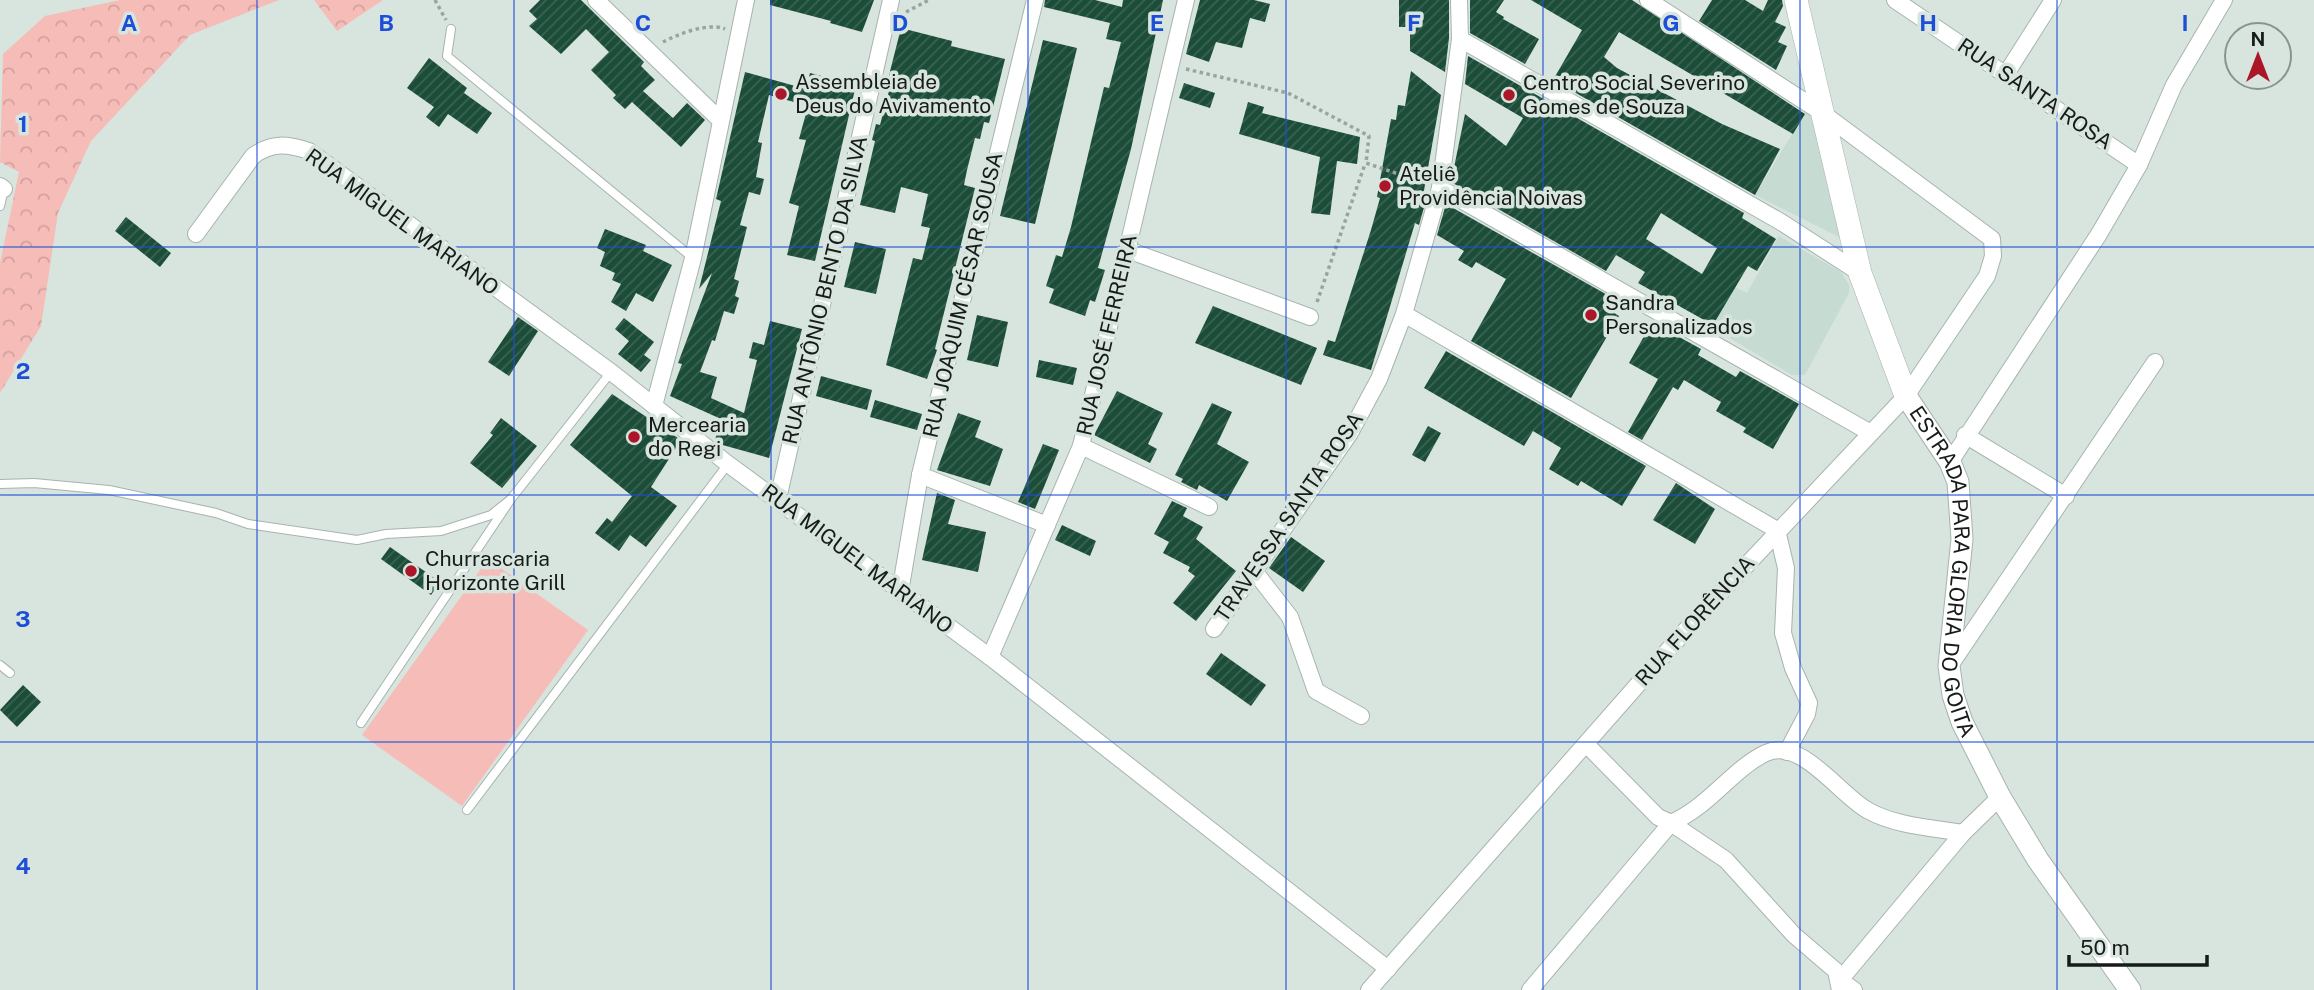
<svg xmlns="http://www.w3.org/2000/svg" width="2314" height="990" viewBox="0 0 2314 990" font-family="'Public Sans',sans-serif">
<defs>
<pattern id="forest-crowns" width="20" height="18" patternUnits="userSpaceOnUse" patternTransform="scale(1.75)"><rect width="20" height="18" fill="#f6bcb8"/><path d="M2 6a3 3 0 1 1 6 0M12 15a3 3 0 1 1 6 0" fill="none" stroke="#d2a19e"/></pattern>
<pattern id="building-hatch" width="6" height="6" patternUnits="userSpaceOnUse" patternTransform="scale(1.75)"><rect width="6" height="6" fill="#1b4d39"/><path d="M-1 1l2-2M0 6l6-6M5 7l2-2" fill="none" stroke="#3b6353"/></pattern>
</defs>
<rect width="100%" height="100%" fill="#d7e5de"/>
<g fill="#c6dbd1">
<polygon points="1814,98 1853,244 1755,195"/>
<polygon points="1779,236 1841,272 1849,285 1849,293 1805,375 1792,375 1711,327 1735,287 1747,293"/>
</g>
<polygon fill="#f6bcb8" points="488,559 588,630 462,806 362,735"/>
<g fill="url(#forest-crowns)">
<polygon points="120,0 279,0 190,35 91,141 58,213 41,326 0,393 0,263 19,172 0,162 3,54 45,16"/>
<polygon points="314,0 383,0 337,31"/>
</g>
<g fill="url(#building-hatch)" fill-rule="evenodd">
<polygon points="540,0 581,0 644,62 641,66 655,80 643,91 673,118 687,103 705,120 681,147 632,102 625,109 613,98 616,95 591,70 609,52 586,29 561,54 529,26 537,19 529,11"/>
<polygon points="770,0 874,0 862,32 830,23 831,21 770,5"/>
<polygon points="1045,0 1095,0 1122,7 1123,0 1163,0 1131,149 1098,268 1105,270 1095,302 1090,300 1085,316 1049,303 1054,289 1046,286 1056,255 1062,257 1071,227 1104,87 1109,88 1121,42 1106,39 1110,23 1044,7"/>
<polygon points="1200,0 1254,0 1270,4 1265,22 1250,18 1242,48 1216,42 1209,62 1186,54"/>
<polygon points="1399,0 1449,0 1449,38 1445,72 1410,51 1410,27 1399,27"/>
<polygon points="1470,0 1504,0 1496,12 1504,17 1503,19 1539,39 1525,64 1470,33"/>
<polygon points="1531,0 1632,0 1805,114 1793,134 1619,32 1604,57 1617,68 1722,124 1780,149 1755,195 1553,80 1582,30"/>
<polygon points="1712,0 1745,0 1763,11 1768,0 1782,0 1783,6 1775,22 1786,27 1778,42 1787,46 1776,70 1699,21"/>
<polygon points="901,28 952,41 951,46 1005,59 989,123 984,122 980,139 975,138 967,170 964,185 975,188 935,349 937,350 927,379 886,365 913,258 922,260 930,228 921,226 928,194 901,187 895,213 860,205 875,141 872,140 876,124 880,125 889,91 885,91"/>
<polygon points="1043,40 1077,48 1035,224 1000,216"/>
<path d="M1468,56L1744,213L1742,218L1776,239L1757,271L1748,266L1713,325L1638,283L1645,272L1616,255L1606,271L1451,182L1465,114L1506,146L1523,118L1465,84ZM1661,213L1717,248L1702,274L1646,239Z"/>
<polygon points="429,58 467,88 464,93 492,113 477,134 448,114 439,127 426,117 434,107 407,88"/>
<polygon points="1411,71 1441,95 1423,196 1427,197 1419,225 1415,223 1371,370 1323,355 1328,340 1335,342 1371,230 1380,198 1377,197 1391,119 1396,120 1398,105 1405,106"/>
<polygon points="745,72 806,89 810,73 856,85 815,261 787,255 799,206 789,203 806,140 799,139 808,106 769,95 758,142 762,143 756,177 764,179 760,195 749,192 740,225 747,227 734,279 739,281 735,296 739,298 734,314 724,311 715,341 712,340 700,372 717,377 711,398 744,413 757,360 749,358 753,342 764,345 770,321 802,329 769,458 719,444 715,440 721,419 670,396 682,364 678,363 712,273 699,289 721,201 716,199"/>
<polygon points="1184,83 1215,93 1210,108 1179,98"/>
<polygon points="1248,102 1264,107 1262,113 1360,137 1357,164 1337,161 1330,215 1311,213 1320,157 1239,134"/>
<polygon points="1446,204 1611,297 1605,307 1619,316 1571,398 1471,341 1506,279 1476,262 1472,268 1458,260 1464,251 1437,235"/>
<polygon points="126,217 171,253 160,267 115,231"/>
<polygon points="605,229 646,245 643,251 672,265 653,302 636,293 626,311 611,302 621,284 612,280 615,273 600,266 605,252 597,248"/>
<polygon points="855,242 886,249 876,294 844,287"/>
<polygon points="1213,306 1317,348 1301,385 1195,343"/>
<polygon points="977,315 1008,322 998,367 967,360"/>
<polygon points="518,317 538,331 509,376 488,362"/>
<polygon points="624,318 654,342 644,355 651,360 641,372 618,354 629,341 615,329"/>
<polygon points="1652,322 1701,349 1698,355 1736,377 1740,371 1799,404 1773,449 1743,432 1746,428 1716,411 1721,402 1684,380 1678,390 1673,387 1642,440 1628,432 1658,379 1629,363"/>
<polygon points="1446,351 1646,466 1622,506 1581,481 1578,486 1549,469 1561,448 1533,431 1524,446 1424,388"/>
<polygon points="1039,360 1077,368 1073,385 1036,377"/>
<polygon points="821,376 872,390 867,410 816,396"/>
<polygon points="1117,391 1163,413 1148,444 1157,449 1150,463 1094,435"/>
<polygon points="612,394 681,440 651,487 677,506 646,547 630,535 619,551 595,533 607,518 612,522 632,496 570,445"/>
<polygon points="875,400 922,414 917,430 870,417"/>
<polygon points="1212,403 1232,412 1217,444 1249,462 1227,501 1199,485 1197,490 1181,482 1183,479 1175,475"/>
<polygon points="958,413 981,421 975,437 1003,449 990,486 937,470"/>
<polygon points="501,418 537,446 502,488 470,463 493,435 490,433"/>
<polygon points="1428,426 1441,433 1425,462 1412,455"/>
<polygon points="1043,444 1059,450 1035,509 1018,502"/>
<polygon points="1676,483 1715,509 1695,544 1653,520"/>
<polygon points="937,493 955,500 948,524 986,532 978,572 922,560"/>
<polygon points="1172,501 1187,508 1183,516 1203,527 1196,539 1236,571 1196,621 1173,603 1195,576 1188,571 1190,567 1163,553 1169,542 1154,534"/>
<polygon points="1062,525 1096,541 1090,556 1055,540"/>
<polygon points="1291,537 1325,561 1303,592 1269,568"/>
<polygon points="390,547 440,582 431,595 381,559"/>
<polygon points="1221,653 1266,685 1251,706 1206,674"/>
<polygon points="23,685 41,702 17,727 0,710"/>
</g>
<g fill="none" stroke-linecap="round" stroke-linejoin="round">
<g stroke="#a7b4ae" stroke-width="10">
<g id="service">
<polyline points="451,29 447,56 693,258"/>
<polyline points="0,206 4,189"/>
<polyline points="0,484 34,483 109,490 216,513 248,524 357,540 386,534 441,531 491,515 511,499"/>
<polyline points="0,665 10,673"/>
<polyline points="361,723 511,499 611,372"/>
<polyline points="467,810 728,464"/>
</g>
</g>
<g stroke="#a7b4ae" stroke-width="18">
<g id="minor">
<polyline points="596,0 720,120"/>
<polyline points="1895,0 2139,165"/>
<polyline points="1460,39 1781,222 1860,273"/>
<polyline points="2006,74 2053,0"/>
<polyline points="0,186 4,189"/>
<polyline points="1440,188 1869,432"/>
<path d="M196,234L253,156C272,142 287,144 309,151L611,372L728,464L990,657L1388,969"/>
<polyline points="1128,250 1310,317"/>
<polyline points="1404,314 1777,530 1786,568 1783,633 1793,668 1809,703 1807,714 1787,752"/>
<polyline points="654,406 693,258 746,0"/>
<polyline points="1965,435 2066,496"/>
<polyline points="1081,446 1209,507"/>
<polyline points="1950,462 2099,234 2139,165 2174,85 2224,0"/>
<polyline points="920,475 1047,525"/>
<polyline points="778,499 891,0"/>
<polyline points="1255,572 1290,617 1316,691 1361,716"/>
<polyline points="900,592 920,475 1035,0"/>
<polyline points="1214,629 1350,433 1379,379 1404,314 1440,188 1460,39 1459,0"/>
<polyline points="990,657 1081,446 1186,0"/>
<polyline points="1951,664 2155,362"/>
<path d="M1586,744L1658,817L1671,823C1710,806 1732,769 1766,753C1802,737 1841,797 1869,811C1896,826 1934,828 1963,833"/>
<polyline points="1369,990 1692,623 1906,396 1987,276 1993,256 1992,239 1821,112 1648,0"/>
<polyline points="1530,990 1671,823 1726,860 1794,935 1836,971 1840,990"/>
<polyline points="1854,990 1840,980 1963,833 2000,797"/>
</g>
</g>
<g stroke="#a7b4ae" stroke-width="23">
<g id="tertiary">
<path id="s1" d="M1906,396L1950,462L1958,482L1962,539L1949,666L1953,695L1962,722L2000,797L2038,860L2130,990"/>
</g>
</g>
<g stroke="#a7b4ae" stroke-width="24">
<polyline id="secondary" points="1796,0 1860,273 1906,396"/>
</g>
<g stroke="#99a49e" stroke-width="3.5" stroke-dasharray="3.5 3.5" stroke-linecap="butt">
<polyline points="435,0 446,20"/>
<polyline points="906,12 929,0"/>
<path d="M663,42C678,34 709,22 725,29"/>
<polyline points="1186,69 1288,93 1369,136 1366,163 1425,183"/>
<polyline points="1317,302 1365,164"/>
</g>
<use href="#service" stroke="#fff" stroke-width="8"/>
<use href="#minor" stroke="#fff" stroke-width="16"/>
<use href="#tertiary" stroke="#fff" stroke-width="21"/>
<use href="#secondary" stroke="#fff" stroke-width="23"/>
</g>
<path fill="none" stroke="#1d4ed8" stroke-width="2" stroke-opacity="0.55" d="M257,0V990M514,0V990M771,0V990M1028,0V990M1286,0V990M1543,0V990M1800,0V990M2057,0V990M0,247H2314M0,495H2314M0,742H2314"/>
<g fill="#ab1628" stroke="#d7e5de" stroke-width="2.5">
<circle cx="781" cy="94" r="7"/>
<circle cx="1509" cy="95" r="7"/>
<circle cx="1385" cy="186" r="7"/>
<circle cx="1591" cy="315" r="7"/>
<circle cx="634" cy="437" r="7"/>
<circle cx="411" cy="571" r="7"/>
</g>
<g text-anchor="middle" stroke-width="7" stroke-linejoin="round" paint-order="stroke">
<g font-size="21" fill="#171b19" stroke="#d7e5de" text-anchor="start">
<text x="795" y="89">Assembleia de<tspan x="795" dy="24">Deus do Avivamento</tspan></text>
<text x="1523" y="90">Centro Social Severino<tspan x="1523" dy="24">Gomes de Souza</tspan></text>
<text x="1399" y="181">Ateliê<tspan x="1399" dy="24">Providência Noivas</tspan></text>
<text x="1605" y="310">Sandra<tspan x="1605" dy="24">Personalizados</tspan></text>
<text x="648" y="432">Mercearia<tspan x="648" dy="24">do Regi</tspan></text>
<text x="425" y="566">Churrascaria<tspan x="425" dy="24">Horizonte Grill</tspan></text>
</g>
<g font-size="21" fill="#171b19" stroke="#d7e5de">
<text transform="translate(2035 94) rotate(34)" y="7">RUA SANTA ROSA</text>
<text transform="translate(402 222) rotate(36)" y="7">RUA MIGUEL MARIANO</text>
<text transform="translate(825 290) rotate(-77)" y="7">RUA ANTÔNIO BENTO DA SILVA</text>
<text transform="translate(963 295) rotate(-77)" y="7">RUA JOAQUIM CÉSAR SOUSA</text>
<text transform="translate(1107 335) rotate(-77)" y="7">RUA JOSÉ FERREIRA</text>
<text transform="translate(1289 517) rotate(-56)" y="7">TRAVESSA SANTA ROSA</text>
<text transform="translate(857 559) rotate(37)" y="7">RUA MIGUEL MARIANO</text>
<text dy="7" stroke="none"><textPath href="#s1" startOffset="187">ESTRADA PARA GLORIA DO GOITA</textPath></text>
<text transform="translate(1695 621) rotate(-48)" y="7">RUA FLORÊNCIA</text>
</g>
</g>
<g font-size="23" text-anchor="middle" font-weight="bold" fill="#1d4ed8" stroke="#d7e5de" stroke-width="7" stroke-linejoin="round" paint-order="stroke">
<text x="129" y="31">A</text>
<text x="386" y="31">B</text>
<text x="643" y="31">C</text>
<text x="900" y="31">D</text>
<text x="1157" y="31">E</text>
<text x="1414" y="31">F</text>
<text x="1671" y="31">G</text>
<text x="1928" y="31">H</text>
<text x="2185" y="31">I</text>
<text x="23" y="132">1</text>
<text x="23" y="379">2</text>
<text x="23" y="627">3</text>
<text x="23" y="874">4</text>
</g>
<g transform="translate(2258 56)"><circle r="33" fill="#d7e5de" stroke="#8a948f" stroke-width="2"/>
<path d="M0-5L12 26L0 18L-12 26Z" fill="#ab1628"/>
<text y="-10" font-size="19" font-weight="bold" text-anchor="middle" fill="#171b19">N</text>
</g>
<path d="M2069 955v10h138v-10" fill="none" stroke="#171b19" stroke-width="3.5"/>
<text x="2080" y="955" font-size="21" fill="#171b19" stroke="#d7e5de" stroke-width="5" paint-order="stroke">50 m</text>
</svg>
